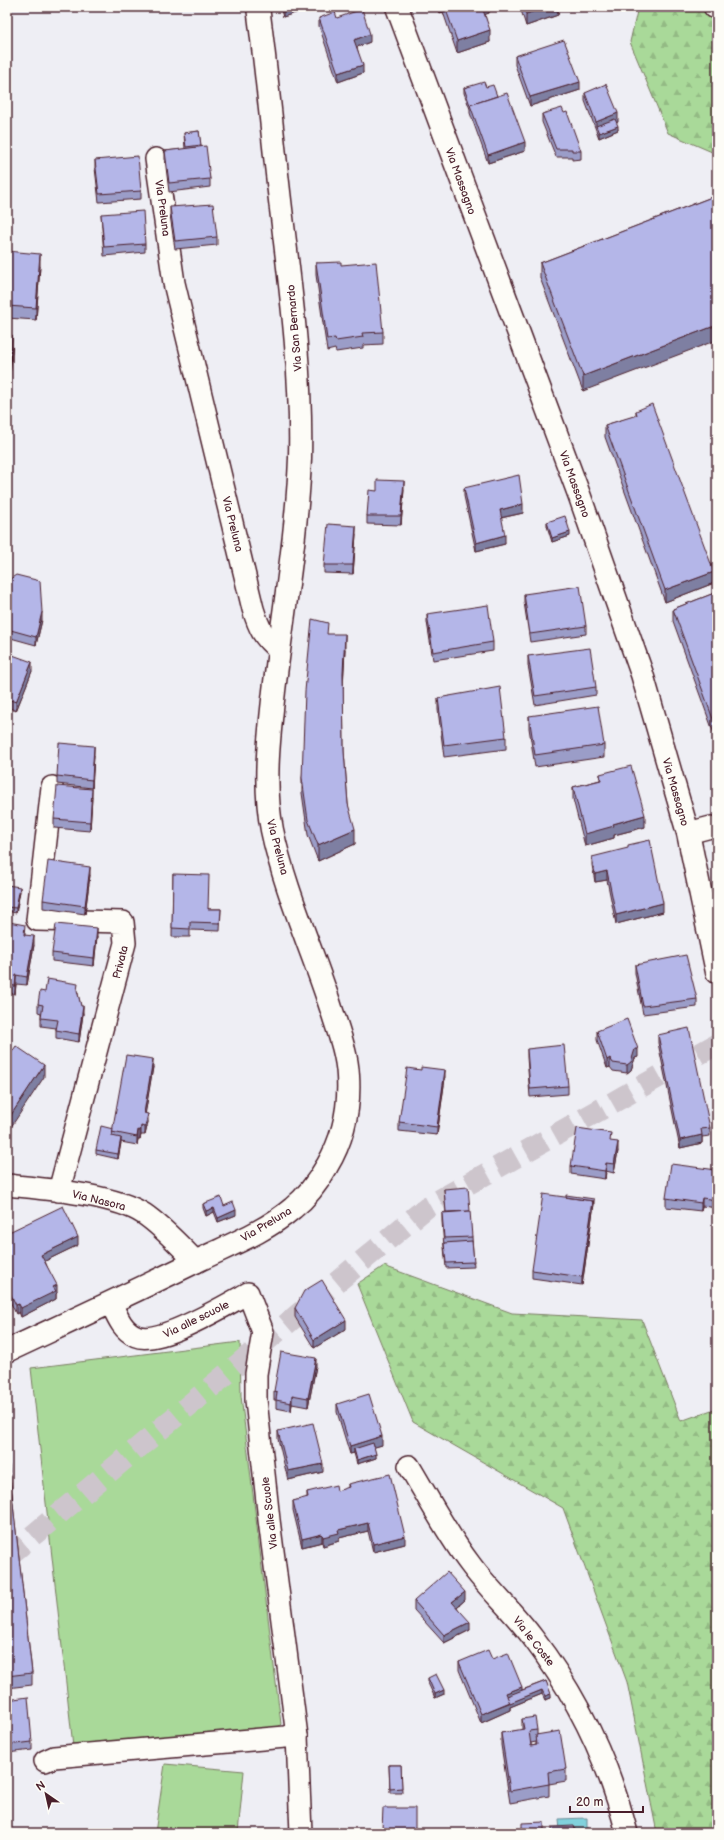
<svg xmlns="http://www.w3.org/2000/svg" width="724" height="1840" viewBox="0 0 724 1840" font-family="'Balsamiq Sans',sans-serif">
<defs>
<pattern id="forest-firs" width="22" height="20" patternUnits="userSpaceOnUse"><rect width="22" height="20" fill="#a9d999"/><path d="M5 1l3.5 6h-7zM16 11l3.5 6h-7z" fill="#93ba84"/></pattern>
</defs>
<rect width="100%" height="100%" fill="#eeeef4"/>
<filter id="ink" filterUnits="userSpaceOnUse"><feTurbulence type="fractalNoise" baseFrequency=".025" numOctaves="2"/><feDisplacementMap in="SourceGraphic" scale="8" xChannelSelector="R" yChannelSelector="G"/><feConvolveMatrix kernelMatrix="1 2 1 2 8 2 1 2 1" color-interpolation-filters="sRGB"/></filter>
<g filter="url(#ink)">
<g fill="#a9d999" stroke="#7a7c62">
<polygon points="240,1342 241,1396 281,1724 275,1731 73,1746 31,1368"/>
<polygon points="165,1764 244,1771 238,1833 155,1833"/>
</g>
<g fill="url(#forest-firs)" stroke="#7a7c62">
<polygon points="638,7 717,8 717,159 712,152 668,133 630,42"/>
<polygon points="384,1266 512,1313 642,1320 681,1421 717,1408 717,1833 657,1833 627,1682 563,1508 413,1422 357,1284"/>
</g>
<polygon fill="#81d1dc" stroke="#6b8a95" points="587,1818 587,1830 560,1831 559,1819"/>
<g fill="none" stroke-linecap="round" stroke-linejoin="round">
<polyline stroke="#cdc5cc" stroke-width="22" stroke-dasharray="22 11" stroke-linecap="butt" points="7,1557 427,1207 717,1044"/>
<g stroke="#4a1f2b" stroke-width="24">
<g id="minor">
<path d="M156,159L174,283L253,609C259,628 263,637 279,650"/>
<polyline points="52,787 37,920 123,922 125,943 59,1191"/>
<polyline points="688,833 711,827 717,828"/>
<path d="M7,1185C44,1189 114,1194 144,1214C163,1227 179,1245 196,1262"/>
<path d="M111,1303C117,1316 122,1330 136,1336C159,1346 226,1305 248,1293L263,1332L256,1374V1400L269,1520L297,1736L301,1833"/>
<path d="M409,1466C429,1499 447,1534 470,1564C489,1590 514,1612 533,1638C577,1696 609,1762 627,1833"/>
<polyline points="45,1761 54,1757 297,1736"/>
</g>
</g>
<g stroke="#4a1f2b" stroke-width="25">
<g id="tertiary">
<polyline points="397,7 580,497 642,674 688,833 717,972"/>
<path d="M7,1351C71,1321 134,1292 197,1261C230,1245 265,1232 293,1208C307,1197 318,1182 327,1166C343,1139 350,1108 348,1076C347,1053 338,1030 331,1008C312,949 285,891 272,830C263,784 269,737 274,691C283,613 297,536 300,458C302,374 291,291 281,209C273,142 267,74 258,7"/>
</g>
</g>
<g stroke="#4a1f2b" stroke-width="25">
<polyline id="secondary" points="715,7 717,8"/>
</g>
<use href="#minor" stroke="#fdfcf7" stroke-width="21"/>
<use href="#tertiary" stroke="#fdfcf7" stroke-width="22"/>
<use href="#secondary" stroke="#fdfcf7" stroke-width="22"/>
</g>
<g fill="#9b9dc8" stroke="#4a1f2b" fill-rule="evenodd">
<polygon points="280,7 313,7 283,17"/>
<polygon points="437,7 489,7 489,13 485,14 490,42 457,53 443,12 439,13"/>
<polygon points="520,7 558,7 558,15 526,26"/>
<polygon points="319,18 337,18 370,42 357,47 363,73 338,82 319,26"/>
<polygon points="515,56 580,90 530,106 515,65"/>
<polygon points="486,87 497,96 525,151 488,163 470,113 470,109 464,93 464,88"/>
<polygon points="585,93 618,122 616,122 618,130 599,138 585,101"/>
<polygon points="542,114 581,151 581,159 572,160 572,157 556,157 542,122"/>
<polygon points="199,131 201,147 210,179 210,187 169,192 165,159 165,151 185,149 184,133"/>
<polygon points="95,160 141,191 141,199 99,202 95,168"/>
<polygon points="7,165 9,165 8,210 7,210"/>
<polygon points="717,195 583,391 540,278 540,263"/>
<polygon points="170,207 217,237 217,245 175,249 170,215"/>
<polygon points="101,214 145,244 145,252 104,256"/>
<polygon points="7,251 40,266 36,320 7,318"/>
<polygon points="316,263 341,265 383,332 383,344 363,345 363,348 336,352 335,349 327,351 316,275"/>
<polygon points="7,334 12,347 8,413 7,413"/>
<polygon points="636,411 714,583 665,602 605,437 605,425 636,416"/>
<polygon points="464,488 523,513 501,518 505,544 476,551 464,496"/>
<polygon points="404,489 401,525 367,524 367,516 377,491"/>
<polygon points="547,522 570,536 552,542 547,526"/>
<polygon points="356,534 353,574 324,573 324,565"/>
<polygon points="7,581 42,620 36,645 7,637"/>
<polygon points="717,592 717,742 673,621 673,609"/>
<polygon points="524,594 586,626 586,634 530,642 524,602"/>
<polygon points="427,614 493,642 493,651 433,660 427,622"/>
<polygon points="328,634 345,649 343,685 344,751 348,804 355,844 318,861 308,835 302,793 302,778"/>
<polygon points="7,653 32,671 16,711 10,708 7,717"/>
<polygon points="528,656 596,687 596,695 535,705 528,665"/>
<polygon points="438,698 506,737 506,749 444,757 438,710"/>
<polygon points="529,716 604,745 604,757 535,767 529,728"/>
<polygon points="94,755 92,788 57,784 57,776"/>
<polygon points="600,774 645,827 614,835 614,838 585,846 573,799 573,787 600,780"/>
<polygon points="92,797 90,831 54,828 54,819"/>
<polygon points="592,857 663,912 616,924 607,880 595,882 592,865"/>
<polygon points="173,874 209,909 221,909 220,931 190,930 190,937 172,937"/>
<polygon points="90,875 85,914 43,908 43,900"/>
<polygon points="7,885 20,891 16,913 7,911"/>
<polygon points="25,933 25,935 34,945 27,985 16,984 15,994 7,993 7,938"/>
<polygon points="97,936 94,966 52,961 52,953"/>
<polygon points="635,965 697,999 697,1007 643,1014 635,973"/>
<polygon points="45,992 78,992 78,994 83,1014 79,1042 56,1038 56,1028 41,1026 41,1013 38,1012 38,1004"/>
<polygon points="597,1031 638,1057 635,1058 631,1070 627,1073 613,1071 610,1067 607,1068 597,1040"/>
<polygon points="658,1035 710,1128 710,1136 702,1137 702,1143 680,1148 658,1043"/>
<polygon points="527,1049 568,1086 568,1094 530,1097 527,1057"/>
<polygon points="153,1067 145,1113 148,1122 145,1135 141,1135 140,1139 138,1139 137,1145 121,1142 118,1159 96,1154 96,1150 113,1129"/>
<polygon points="421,1070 445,1078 437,1135 399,1131 399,1122"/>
<polygon points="611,1142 618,1151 614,1173 606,1171 605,1179 571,1174 571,1166"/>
<polygon points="717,1170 717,1208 702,1206 701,1211 666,1207 666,1198"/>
<polygon points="444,1189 472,1237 474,1267 446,1268 444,1247 442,1221 442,1213 446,1212"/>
<polygon points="203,1204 224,1206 236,1215 218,1222 214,1212 206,1216 203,1208"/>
<polygon points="594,1204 582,1285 532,1278 532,1270"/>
<polygon points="7,1233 78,1245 45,1261 57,1293 56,1294 56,1299 21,1317 19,1312 16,1314 7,1295"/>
<polygon points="295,1308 346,1329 314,1348 295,1317"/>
<polygon points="316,1366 308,1407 292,1404 291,1411 276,1408 276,1400 274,1400 274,1391"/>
<polygon points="337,1404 382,1445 374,1447 376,1458 357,1464 354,1453 350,1454 337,1412"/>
<polygon points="278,1431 323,1472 288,1480 278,1439"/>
<polygon points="7,1451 32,1673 32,1685 7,1688"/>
<polygon points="348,1484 405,1544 373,1552 368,1531 339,1538 339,1541 323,1546 322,1542 302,1547 293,1510 293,1501 307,1498 307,1492 337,1491 348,1488"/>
<polygon points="465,1600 457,1607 470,1630 444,1643 414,1610 414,1601"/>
<polygon points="492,1659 522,1690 546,1681 551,1698 545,1700 542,1694 510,1707 510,1710 481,1723 459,1670 459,1662"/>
<polygon points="428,1678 444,1694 435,1698 428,1683"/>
<polygon points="7,1700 32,1742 32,1750 7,1753"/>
<path d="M522,1719L537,1730V1734L566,1769V1781L549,1784V1796L510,1803L501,1745V1733L522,1730ZM536,1742V1745L531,1746V1743Z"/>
<polygon points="389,1765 401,1765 402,1793 390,1793"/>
</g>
<g fill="#7e7fa2" stroke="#4a1f2b">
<polygon points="283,7 313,7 283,17"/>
<polygon points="439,7 443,7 443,12 439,13"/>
<polygon points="481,7 489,7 489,13 481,16"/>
<polygon points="546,7 558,7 558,15 526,26 526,14"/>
<polygon points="490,30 490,42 457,53 457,41"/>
<polygon points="370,34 370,42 354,48 354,40"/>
<polygon points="363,65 363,73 338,82 338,73"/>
<polygon points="580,82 580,90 530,106 530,97"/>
<polygon points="618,113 618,122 598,129 596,126 596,122"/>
<polygon points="618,126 618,130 599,138 599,133"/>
<polygon points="525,142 525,151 488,163 488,155"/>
<polygon points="40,254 40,266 36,320 36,308"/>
<polygon points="717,325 717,340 583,391 583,376"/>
<polygon points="12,335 12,347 8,413 8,401"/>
<polygon points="404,481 404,489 401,525 401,516"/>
<polygon points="523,504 523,513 500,518 500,510"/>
<polygon points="356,526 356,534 353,574 353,565"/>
<polygon points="570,532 570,536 552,542 552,538"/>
<polygon points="505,535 505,544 476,551 476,543"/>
<polygon points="714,572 714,583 665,602 665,590"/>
<polygon points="42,612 42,620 36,645 36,637"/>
<polygon points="345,634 345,649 343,688 343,673"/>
<polygon points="32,662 32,671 16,711 16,702"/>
<polygon points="10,700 10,708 7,717 7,709"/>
<polygon points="94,746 94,755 92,788 92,780"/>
<polygon points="92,789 92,797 90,831 90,822"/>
<polygon points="645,815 645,827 614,835 614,838 585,846 585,834 613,824"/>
<polygon points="355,829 355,844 318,861 318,845"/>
<polygon points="90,867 90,875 85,914 85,906"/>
<polygon points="607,871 607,880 595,882 595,874"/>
<polygon points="20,887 20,891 16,913 16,908"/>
<polygon points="663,903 663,912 616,924 616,915"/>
<polygon points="97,928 97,936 94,966 94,958"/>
<polygon points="34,936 34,945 27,985 27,977"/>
<polygon points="16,975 16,984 15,994 15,986"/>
<polygon points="83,1006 83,1014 79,1042 79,1034"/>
<polygon points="635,1049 638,1049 638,1057 635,1058 631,1070 627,1073 627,1065"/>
<polygon points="610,1058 610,1067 607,1068 607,1060"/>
<polygon points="153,1059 153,1067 144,1122 144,1113"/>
<polygon points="44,1065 44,1077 7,1133 7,1121"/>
<polygon points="445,1070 445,1078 437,1135 437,1127"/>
<polygon points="148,1114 148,1122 145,1135 145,1127"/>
<polygon points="141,1126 141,1135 140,1139 140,1131"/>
<polygon points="138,1130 138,1139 137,1145 137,1137"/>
<polygon points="702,1135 702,1143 680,1148 680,1140"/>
<polygon points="121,1138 121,1143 118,1159 118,1154"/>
<polygon points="618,1142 618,1151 614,1173 614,1164"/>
<polygon points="606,1163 606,1171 605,1179 605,1171"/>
<polygon points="702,1198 702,1206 701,1211 701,1203"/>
<polygon points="594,1199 594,1204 582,1285 582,1277 593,1201"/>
<polygon points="214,1208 214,1212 206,1216 206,1211"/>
<polygon points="236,1210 236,1215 218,1222 218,1218"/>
<polygon points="78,1237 78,1245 41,1263 41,1255"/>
<polygon points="57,1285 57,1293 56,1294 56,1299 21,1317 21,1308"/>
<polygon points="19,1304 19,1312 16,1314 16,1305"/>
<polygon points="346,1320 346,1329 314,1348 314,1340"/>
<polygon points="316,1358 316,1366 308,1407 308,1398"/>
<polygon points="292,1395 292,1404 291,1411 291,1403"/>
<polygon points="382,1436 382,1445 355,1453 354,1449 354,1453 350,1454 350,1446"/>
<polygon points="376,1454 376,1458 357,1464 357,1460"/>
<polygon points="323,1464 323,1472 288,1480 288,1471"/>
<polygon points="368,1523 368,1531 339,1538 339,1541 323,1546 323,1537 338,1530"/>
<polygon points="322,1534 322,1542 302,1547 302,1539"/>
<polygon points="405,1536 405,1544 373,1552 373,1544"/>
<polygon points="465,1592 465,1600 452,1611 452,1602"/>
<polygon points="470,1622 470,1630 444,1643 444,1635"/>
<polygon points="522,1687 522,1695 508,1700 506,1693"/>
<polygon points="444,1690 444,1694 435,1698 435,1694"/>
<polygon points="542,1690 542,1694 510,1707 510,1710 481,1723 481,1714"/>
<polygon points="551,1694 551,1698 545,1700 545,1696"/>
</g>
<g fill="#b4b6e8" stroke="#4a1f2b">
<polygon points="445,7 482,7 490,30 457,41"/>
<polygon points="524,7 546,7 526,14"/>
<polygon points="362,9 370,34 354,40 363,65 338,73 319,18 335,12 337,18"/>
<polygon points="564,40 580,82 530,97 515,56"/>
<polygon points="484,82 486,87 493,85 497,96 470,105 464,88"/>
<polygon points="606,84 618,113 596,122 585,93"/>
<polygon points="507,93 525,142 488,155 470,105"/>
<polygon points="562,108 564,113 567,112 581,151 572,151 572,149 556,149 542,114"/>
<polygon points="615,119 618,126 599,133 596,126"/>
<polygon points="199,131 201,145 186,147 184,133"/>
<polygon points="206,146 210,179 169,183 165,151"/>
<polygon points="138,156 141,191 99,194 95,160"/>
<polygon points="7,165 9,165 8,202 7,202"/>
<polygon points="717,195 717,325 583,376 540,263"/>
<polygon points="213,204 217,237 175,241 170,207"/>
<polygon points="143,211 145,244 104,247 101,214"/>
<polygon points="7,251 40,254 36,308 7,306"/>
<polygon points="341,262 341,265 376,262 383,332 362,333 363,337 336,341 335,338 327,339 316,263"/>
<polygon points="7,334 12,335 8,401 7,401"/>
<polygon points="652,404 714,572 665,590 605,425 637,415 636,411"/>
<polygon points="519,475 523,504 500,510 505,535 476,543 464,488"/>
<polygon points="377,480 404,481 401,516 367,516 369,490 377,491"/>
<polygon points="565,516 570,532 552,538 547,522"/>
<polygon points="328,524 356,526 353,565 324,565"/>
<polygon points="16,575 40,581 42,612 36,637 7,629 7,581"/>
<polygon points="580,586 586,626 530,634 524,594"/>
<polygon points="717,592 717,730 673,609"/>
<polygon points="488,605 493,642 433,652 427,614"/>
<polygon points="312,619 328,623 327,634 345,634 343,673 344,751 348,804 355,829 318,845 308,820 302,778 305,691"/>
<polygon points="590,648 596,687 535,696 528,656"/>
<polygon points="7,653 32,662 16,702 10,700 7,709"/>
<polygon points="500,687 506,737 444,745 438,698"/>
<polygon points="598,706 604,745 535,755 529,716"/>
<polygon points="59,743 94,746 92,780 57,776"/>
<polygon points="631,766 645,815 613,824 614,826 585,834 573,787 601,780 600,774"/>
<polygon points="57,786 92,789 90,822 54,819"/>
<polygon points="650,840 663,903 616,915 607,871 595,874 592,857 628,848 628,845"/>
<polygon points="48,861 90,867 85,906 43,900"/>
<polygon points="173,874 209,875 208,909 221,909 220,923 190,922 190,929 172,928"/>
<polygon points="7,885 20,887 16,908 7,907"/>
<polygon points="9,922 25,925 24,935 34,936 27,977 16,975 15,986 7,985 7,938"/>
<polygon points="56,924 97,928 94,958 52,953"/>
<polygon points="686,955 697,999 643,1006 635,965"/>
<polygon points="47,979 78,984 77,990 81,1006 83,1006 79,1034 56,1030 58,1020 41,1018 43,1005 38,1004 40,991 45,992"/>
<polygon points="627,1019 638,1049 635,1049 631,1062 627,1065 613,1063 610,1058 607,1060 597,1031"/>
<polygon points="689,1028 710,1128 701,1129 702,1135 680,1140 658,1035"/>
<polygon points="564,1045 568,1086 530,1089 527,1049"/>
<polygon points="16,1046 44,1065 7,1121 7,1059"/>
<polygon points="126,1055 153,1059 144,1113 148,1114 145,1127 141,1126 140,1131 138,1130 137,1137 112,1132"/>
<polygon points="421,1067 445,1070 437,1127 399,1122 407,1068 421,1070"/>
<polygon points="101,1126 113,1129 112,1136 121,1138 118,1154 96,1150"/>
<polygon points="577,1128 611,1133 610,1141 618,1142 614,1164 606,1163 605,1171 571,1166"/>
<polygon points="671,1164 717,1170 717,1200 702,1198 701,1203 666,1198"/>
<polygon points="468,1187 470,1211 446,1212 444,1189"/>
<polygon points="543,1194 593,1201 582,1277 532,1270"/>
<polygon points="566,1195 594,1199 593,1205 593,1201 566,1197"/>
<polygon points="221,1197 224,1206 233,1202 236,1210 218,1218 214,1208 206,1211 203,1204"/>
<polygon points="63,1206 78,1237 41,1255 57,1285 53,1287 56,1291 21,1308 19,1304 16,1305 7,1287 7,1245 8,1244 7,1243 7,1233"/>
<polygon points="470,1211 472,1237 444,1238 442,1213"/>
<polygon points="472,1241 474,1262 446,1263 444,1243"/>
<polygon points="322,1280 346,1320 314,1340 295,1308 304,1291"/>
<polygon points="281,1352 316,1358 308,1398 292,1395 291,1403 276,1400 277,1392 274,1391"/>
<polygon points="369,1394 382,1436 350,1446 337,1404"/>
<polygon points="313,1423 323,1464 288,1471 278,1431"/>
<polygon points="373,1443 376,1454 357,1460 354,1449"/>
<polygon points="7,1451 32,1673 7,1676"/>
<polygon points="390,1474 405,1536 373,1544 368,1523 338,1530 339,1533 323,1537 322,1534 302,1539 293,1501 308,1497 307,1492 336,1485 337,1491 349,1487 348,1484"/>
<polygon points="447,1572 465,1592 452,1602 470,1622 444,1635 414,1601"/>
<polygon points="488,1650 492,1659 508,1653 522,1687 506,1693 510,1702 481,1714 459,1662"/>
<polygon points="436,1674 444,1690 435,1694 428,1678"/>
<polygon points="546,1681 551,1694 545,1696 542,1690 510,1703 507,1696"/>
<polygon points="28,1697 32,1742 7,1745 7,1700"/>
<polygon points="535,1717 537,1730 529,1731 531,1746 537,1745 536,1735 560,1731 566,1769 548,1772 549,1784 510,1791 501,1733 524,1729 522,1719"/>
<polygon points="389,1765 401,1765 402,1788 390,1789"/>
<polygon points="383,1808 415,1808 415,1833 375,1833 382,1829"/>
<polygon points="544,1822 544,1833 522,1833 522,1823"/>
<polygon points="574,1826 576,1833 552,1833 552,1827"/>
</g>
</g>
<g text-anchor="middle" stroke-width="3" stroke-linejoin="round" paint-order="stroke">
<g font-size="11" fill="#4a1f2b" stroke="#fdfcf7">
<text transform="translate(461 181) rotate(70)" y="4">Via Massagno</text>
<text transform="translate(163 208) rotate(82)" y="4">Via Preluna</text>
<text transform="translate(294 328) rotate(-95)" y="4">Via San Bernardo</text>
<text transform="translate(575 484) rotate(70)" y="4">Via Massagno</text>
<text transform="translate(233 524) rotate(76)" y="4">Via Preluna</text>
<text transform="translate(676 792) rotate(74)" y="4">Via Massagno</text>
<text transform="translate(278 847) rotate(75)" y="4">Via Preluna</text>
<text transform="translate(120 962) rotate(-76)" y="4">Privata</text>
<text transform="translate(99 1200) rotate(14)" y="4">Via Nasora</text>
<text transform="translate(266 1224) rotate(-31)" y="4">Via Preluna</text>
<text transform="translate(196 1319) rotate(-26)" y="4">Via alle scuole</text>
<text transform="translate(269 1513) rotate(-97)" y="4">Via alle Scuole</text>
<text transform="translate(534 1641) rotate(52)" y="4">Via le Coste</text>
</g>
</g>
<rect width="724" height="1840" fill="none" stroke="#fdfcf7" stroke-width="24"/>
<rect x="12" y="12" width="700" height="1816" fill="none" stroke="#4a1f2b" stroke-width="1.5" filter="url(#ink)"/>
<g transform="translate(46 1794) rotate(326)" stroke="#fdfcf7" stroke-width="3" paint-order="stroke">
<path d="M0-3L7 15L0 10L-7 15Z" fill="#4a1f2b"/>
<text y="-6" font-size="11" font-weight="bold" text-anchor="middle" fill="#4a1f2b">N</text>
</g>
<path d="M570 1806v6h73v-6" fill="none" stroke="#4a1f2b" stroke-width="2"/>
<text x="576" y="1806" font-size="12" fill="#4a1f2b" stroke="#fdfcf7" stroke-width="3" paint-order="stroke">20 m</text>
</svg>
